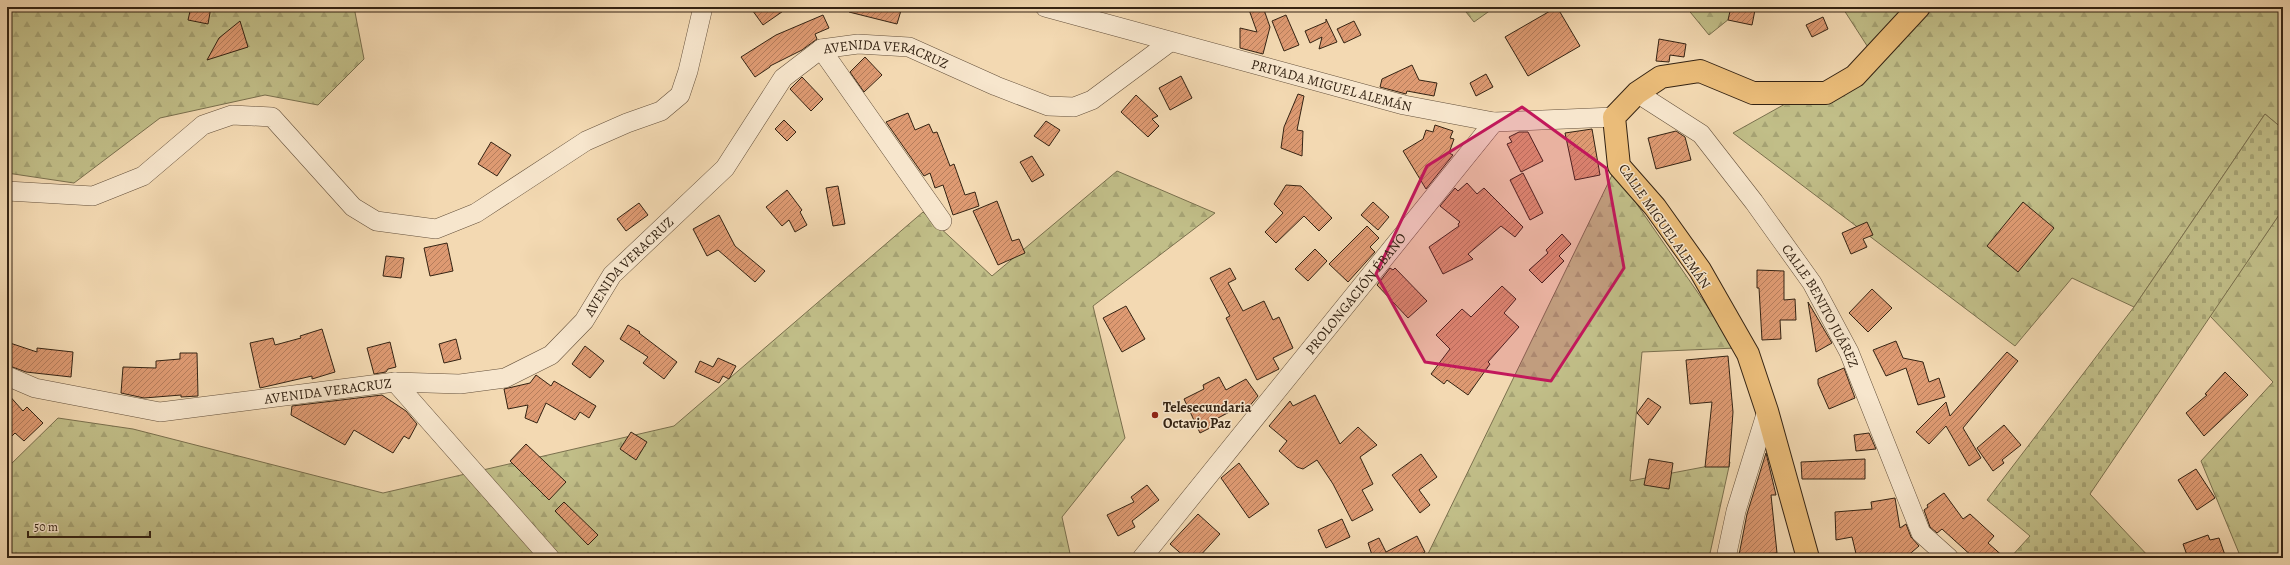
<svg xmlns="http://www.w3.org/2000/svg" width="2290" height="565" viewBox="0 0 2290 565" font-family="Alegreya,serif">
<defs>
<pattern id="forest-firs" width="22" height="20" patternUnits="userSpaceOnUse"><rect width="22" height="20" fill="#c1be88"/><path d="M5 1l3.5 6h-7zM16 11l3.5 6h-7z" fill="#a6a374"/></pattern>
<pattern id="cemetery-stones" width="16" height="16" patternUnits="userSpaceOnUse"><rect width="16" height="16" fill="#c1be88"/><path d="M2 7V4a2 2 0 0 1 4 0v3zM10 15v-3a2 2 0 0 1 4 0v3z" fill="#a6a374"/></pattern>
<pattern id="building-hatch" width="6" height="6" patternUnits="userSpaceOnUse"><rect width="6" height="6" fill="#de9a72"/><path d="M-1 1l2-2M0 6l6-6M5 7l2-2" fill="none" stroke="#b57d5c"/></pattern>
</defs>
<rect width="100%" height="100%" fill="#f3d9b2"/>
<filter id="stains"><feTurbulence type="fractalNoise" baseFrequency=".005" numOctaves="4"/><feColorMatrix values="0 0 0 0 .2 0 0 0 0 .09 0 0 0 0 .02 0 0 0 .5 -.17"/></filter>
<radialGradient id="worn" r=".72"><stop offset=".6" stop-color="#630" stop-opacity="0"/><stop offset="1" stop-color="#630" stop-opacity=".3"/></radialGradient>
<g fill="url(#forest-firs)" stroke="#7a704e">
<polygon points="7,7 354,7 364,59 318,105 265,95 160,118 74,183 7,173"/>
<polygon points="1462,7 1495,7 1474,22"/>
<polygon points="1686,7 1744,7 1709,35"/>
<polygon points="1842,7 2283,7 2283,129 2265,114 2134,307 2072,278 2015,346 1733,133 1873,55"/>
<polygon points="1117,171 1215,213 1093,306 1125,438 1062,517 1071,558 7,558 7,468 58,418 133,429 383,493 674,426 923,212 992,276"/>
<polygon points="1614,171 1736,348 1642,352 1630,481 1730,462 1709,558 1426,558"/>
<polygon points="2283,209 2283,558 2241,558 2201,461 2273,382 2210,316"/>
</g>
<polygon fill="url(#cemetery-stones)" stroke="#7a704e" points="2265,114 2283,129 2283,209 2090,494 2150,558 2010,558 2030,536 1987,500 2134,307"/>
<g fill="url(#building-hatch)" stroke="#342313">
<polygon points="191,7 211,7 208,24 188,20"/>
<polygon points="750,7 789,7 763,25"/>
<polygon points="850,7 902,7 897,24 849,12"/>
<polygon points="1248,7 1263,7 1270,27 1263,54 1240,48 1240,28 1257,32"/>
<polygon points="1557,7 1580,46 1528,76 1505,37"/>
<polygon points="1731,7 1755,10 1752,25 1728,20"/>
<polygon points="823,15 829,28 815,34 817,39 802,50 770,66 770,67 755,77 741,57 776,35"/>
<polygon points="1286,15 1299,45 1284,51 1272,21"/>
<polygon points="1823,17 1828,29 1812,37 1806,25"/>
<polygon points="1326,19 1337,42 1319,49 1322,37 1310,43 1305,31 1326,22"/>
<polygon points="240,21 248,47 207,60 219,38"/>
<polygon points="1354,21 1361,35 1344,43 1337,29"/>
<polygon points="1659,39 1686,44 1684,57 1670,55 1669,62 1656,61"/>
<polygon points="865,57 882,75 864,92 850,72"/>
<polygon points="1412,65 1419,80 1437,83 1434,96 1407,91 1406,94 1380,87 1382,79"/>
<polygon points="1486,74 1493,87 1476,96 1470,83"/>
<polygon points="1181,76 1192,98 1170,110 1159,88"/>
<polygon points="802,77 823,99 811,111 790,89"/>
<polygon points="1298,94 1304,96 1297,130 1303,131 1302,156 1281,148 1284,127"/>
<polygon points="1136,95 1158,116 1152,119 1159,126 1148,137 1121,112"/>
<polygon points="908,113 915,130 929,124 933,133 937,132 950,166 954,164 965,195 975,192 979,206 953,215 943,185 935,188 930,173 924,176 886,122"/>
<polygon points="784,120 796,132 787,141 775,129"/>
<polygon points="1046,121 1060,130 1049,146 1034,136"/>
<polygon points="1435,125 1453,131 1450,138 1454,139 1449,153 1453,155 1426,189 1403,151 1423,139 1426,130 1433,132"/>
<polygon points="1592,129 1600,175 1575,180 1565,133"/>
<polygon points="1676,131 1685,137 1691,160 1656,169 1648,138"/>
<polygon points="1519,132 1528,132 1543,161 1521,172 1507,144 1512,142 1509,137"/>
<polygon points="491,142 511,155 497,176 478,164"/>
<polygon points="1032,156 1044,175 1032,182 1020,162"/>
<polygon points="1523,173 1543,213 1530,220 1510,180"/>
<polygon points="1467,183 1477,194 1484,188 1523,227 1515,237 1501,226 1468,254 1473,259 1443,274 1429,247 1459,226 1458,224 1460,222 1440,206 1455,188 1458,191"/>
<polygon points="1286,185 1301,186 1332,218 1319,231 1304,216 1276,243 1265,232 1283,213 1274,204"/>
<polygon points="838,186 845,224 833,226 826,188"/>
<polygon points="787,190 802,210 800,212 807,225 795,232 789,220 782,226 766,207"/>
<polygon points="997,201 1012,241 1019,239 1025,253 998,265 973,211"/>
<polygon points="1373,202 1389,217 1378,230 1361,215"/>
<polygon points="2023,202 2054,228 2018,272 1987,246"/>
<polygon points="639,203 648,215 626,231 617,219"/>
<polygon points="719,215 735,246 765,271 755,282 718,250 707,256 693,229"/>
<polygon points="1867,222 1873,235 1863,239 1867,247 1851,254 1842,233"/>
<polygon points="1367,226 1379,238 1370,247 1375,252 1348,282 1329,264"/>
<polygon points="1562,234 1571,244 1559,256 1564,261 1542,283 1529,270 1548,253 1546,250"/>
<polygon points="447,243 453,271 430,276 424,248"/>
<polygon points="1315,249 1327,261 1308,281 1295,269"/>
<polygon points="386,256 404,258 401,278 383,276"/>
<polygon points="1230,268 1236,279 1228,283 1243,311 1264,301 1273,320 1279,317 1293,348 1273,358 1279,369 1257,380 1226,318 1230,316 1210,278"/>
<polygon points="1390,268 1393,270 1395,268 1427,301 1408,318 1377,285"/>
<polygon points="1757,270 1784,271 1784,300 1795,299 1796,320 1780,320 1781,339 1762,340 1759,288 1757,288"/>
<polygon points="1502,286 1516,299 1504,313 1519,327 1488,362 1490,364 1468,395 1447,380 1444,384 1431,374 1450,349 1436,335 1462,309 1471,317"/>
<polygon points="1872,289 1892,308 1868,332 1849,313"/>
<polygon points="1808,302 1832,343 1816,352"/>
<polygon points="1126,306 1145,339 1122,352 1103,318"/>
<polygon points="628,325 640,332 639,333 677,362 664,379 643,363 648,357 620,339"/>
<polygon points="322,329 335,372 312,379 312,376 260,388 250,343 273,338 275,345 301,338 300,336"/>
<polygon points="456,339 461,359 444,363 439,344"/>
<polygon points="1896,341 1903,358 1923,362 1929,382 1939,378 1945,397 1918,405 1906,368 1886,376 1873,350"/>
<polygon points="7,342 37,352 37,348 73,352 71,377 26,372 7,365"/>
<polygon points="390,342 396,367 388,369 386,372 374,374 367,348"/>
<polygon points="585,346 604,361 590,378 572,364"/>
<polygon points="2007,352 2018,361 1963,428 1981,458 1969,466 1946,426 1929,444 1916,432 1946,402 1950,416"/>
<polygon points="180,353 197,353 198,396 181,397 181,395 144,398 121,393 123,367 156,368 156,361 180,359"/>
<polygon points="1728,356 1733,412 1729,467 1705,467 1712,402 1690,404 1686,360"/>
<polygon points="718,358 736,366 729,379 723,376 719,383 695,372 700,361 713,367"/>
<polygon points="1844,368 1855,398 1829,409 1818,384 1818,379"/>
<polygon points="2225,372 2248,395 2204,436 2186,413 2207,395 2205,394"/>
<polygon points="536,375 551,386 554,381 596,406 589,418 580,412 575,420 546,403 537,423 525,418 528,405 508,409 504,389 530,383"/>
<polygon points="1219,377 1226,390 1246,379 1258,396 1247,409 1245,404 1216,419 1218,424 1200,433 1184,399 1204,389 1203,385"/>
<polygon points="7,393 23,411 27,407 43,423 24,441 15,433 7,441"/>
<polygon points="382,395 406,411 417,424 409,439 404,436 393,453 354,430 345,445 291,415 292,406"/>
<polygon points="1315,395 1340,444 1358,427 1377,445 1360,457 1373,484 1362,490 1373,510 1352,521 1333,484 1317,460 1303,469 1297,467 1279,451 1287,441 1269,426 1290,401 1293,406"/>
<polygon points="1648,398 1661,407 1648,425 1637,413"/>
<polygon points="2004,425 2021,445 2002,460 2004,463 1993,471 1977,448"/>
<polygon points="631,432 647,442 636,460 620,449"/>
<polygon points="1869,433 1876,449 1856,451 1854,435"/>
<polygon points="526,444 566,482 549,500 510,461"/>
<polygon points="1766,453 1776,495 1771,495 1777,553 1739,555 1747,514"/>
<polygon points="1421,454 1437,477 1419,490 1430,505 1420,513 1392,475"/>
<polygon points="1649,459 1673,463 1669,489 1644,485"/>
<polygon points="1865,459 1865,479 1802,479 1801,462"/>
<polygon points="1239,463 1269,504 1249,518 1221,478"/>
<polygon points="2196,469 2215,498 2197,510 2178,480"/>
<polygon points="1147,485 1159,500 1132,521 1135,527 1118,536 1107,515 1134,502 1131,497"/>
<polygon points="1944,493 1963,519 1970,514 1994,536 1988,543 2005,558 1974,558 1942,529 1937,533 1930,527 1924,510 1928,507 1927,505"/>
<polygon points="1895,498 1900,528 1906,524 1911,537 1919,546 1905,558 1857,558 1852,537 1836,540 1835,512 1872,509 1871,502"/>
<polygon points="564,502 598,535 588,545 555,511"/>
<polygon points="1198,514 1220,534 1198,558 1186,558 1170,544"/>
<polygon points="1342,519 1350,537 1326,548 1318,530"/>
<polygon points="2208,535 2210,540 2219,538 2226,558 2188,558 2183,544"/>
<polygon points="1417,536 1425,552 1414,558 1373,558 1368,543 1379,538 1386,552"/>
</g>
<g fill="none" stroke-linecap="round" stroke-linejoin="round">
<g stroke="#64503b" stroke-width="20">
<g id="minor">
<path id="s1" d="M1045,7L1404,105L1494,122L1614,117"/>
<polyline points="821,49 942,221"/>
<path id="s2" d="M1637,93L1701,134L1754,202L1812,283L1849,352L1921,533L1949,558"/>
<polyline points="7,191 93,196 143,176 203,125 232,115 272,117 353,207 376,221 436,229 476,213 586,141 627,123 661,111 680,95 688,71 703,7"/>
<path id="s3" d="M7,376L35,388L160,412L395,382L460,384L505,378L551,355L584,321L612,275L725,168L783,78L821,49L858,44L909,47L996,86L1048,106L1074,107L1092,100L1170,42"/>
<polyline points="395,382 550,558"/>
<path id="s4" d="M1142,558L1494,122"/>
<polyline points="1726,558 1736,511 1767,411"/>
</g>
</g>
<g stroke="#342313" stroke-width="24">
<polyline id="major" points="1808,558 1767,411 1748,354 1700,270 1655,207 1619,166 1614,117 1637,93 1661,77 1700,71 1753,93 1826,93 1855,76 1919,7"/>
</g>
<use href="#minor" stroke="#f7e6cd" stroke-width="19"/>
<use href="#major" stroke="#eabc79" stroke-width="22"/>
</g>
<path fill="#c2185b" fill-opacity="0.2" stroke="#c2185b" stroke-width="3" stroke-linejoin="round" d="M1522,107L1606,168L1624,268L1551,381L1425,362L1376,274L1427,166Z"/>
<circle fill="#8f2418" stroke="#f7e6cd" stroke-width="1.5" cx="1155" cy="415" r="4"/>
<g text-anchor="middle" stroke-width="3" stroke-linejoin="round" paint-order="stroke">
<g font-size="14" fill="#342313" stroke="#f7e6cd">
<text dy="5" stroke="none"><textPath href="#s3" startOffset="1035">AVENIDA VERACRUZ</textPath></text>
<text dy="5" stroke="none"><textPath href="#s1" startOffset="297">PRIVADA MIGUEL ALEMÁN</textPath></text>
<text transform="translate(1665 226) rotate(55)" y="5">CALLE MIGUEL ALEMÁN</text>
<text dy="5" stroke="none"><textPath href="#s3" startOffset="675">AVENIDA VERACRUZ</textPath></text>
<text dy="5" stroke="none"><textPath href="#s4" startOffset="340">PROLONGACIÓN ÉBANO</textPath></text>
<text dy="5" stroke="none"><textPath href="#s2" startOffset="286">CALLE BENITO JUÁREZ</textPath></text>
<text dy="5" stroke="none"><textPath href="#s3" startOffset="327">AVENIDA VERACRUZ</textPath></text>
</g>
<g font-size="14" font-weight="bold" fill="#342313" stroke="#f7e6cd" text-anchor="start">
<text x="1163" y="412">Telesecundaria<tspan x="1163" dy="16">Octavio Paz</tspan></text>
</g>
</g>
<rect width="2290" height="565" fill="none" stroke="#f3d9b2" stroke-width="24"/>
<rect x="8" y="8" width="2274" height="549" fill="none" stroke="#342313" stroke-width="2"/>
<rect x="12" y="12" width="2266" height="541" fill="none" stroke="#342313"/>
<path d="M28 531v6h122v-6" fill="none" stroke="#342313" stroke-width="2"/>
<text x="34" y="531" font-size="12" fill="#342313" stroke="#f7e6cd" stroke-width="3" paint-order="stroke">50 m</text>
<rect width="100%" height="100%" filter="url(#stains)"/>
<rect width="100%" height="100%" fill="url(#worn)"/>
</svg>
